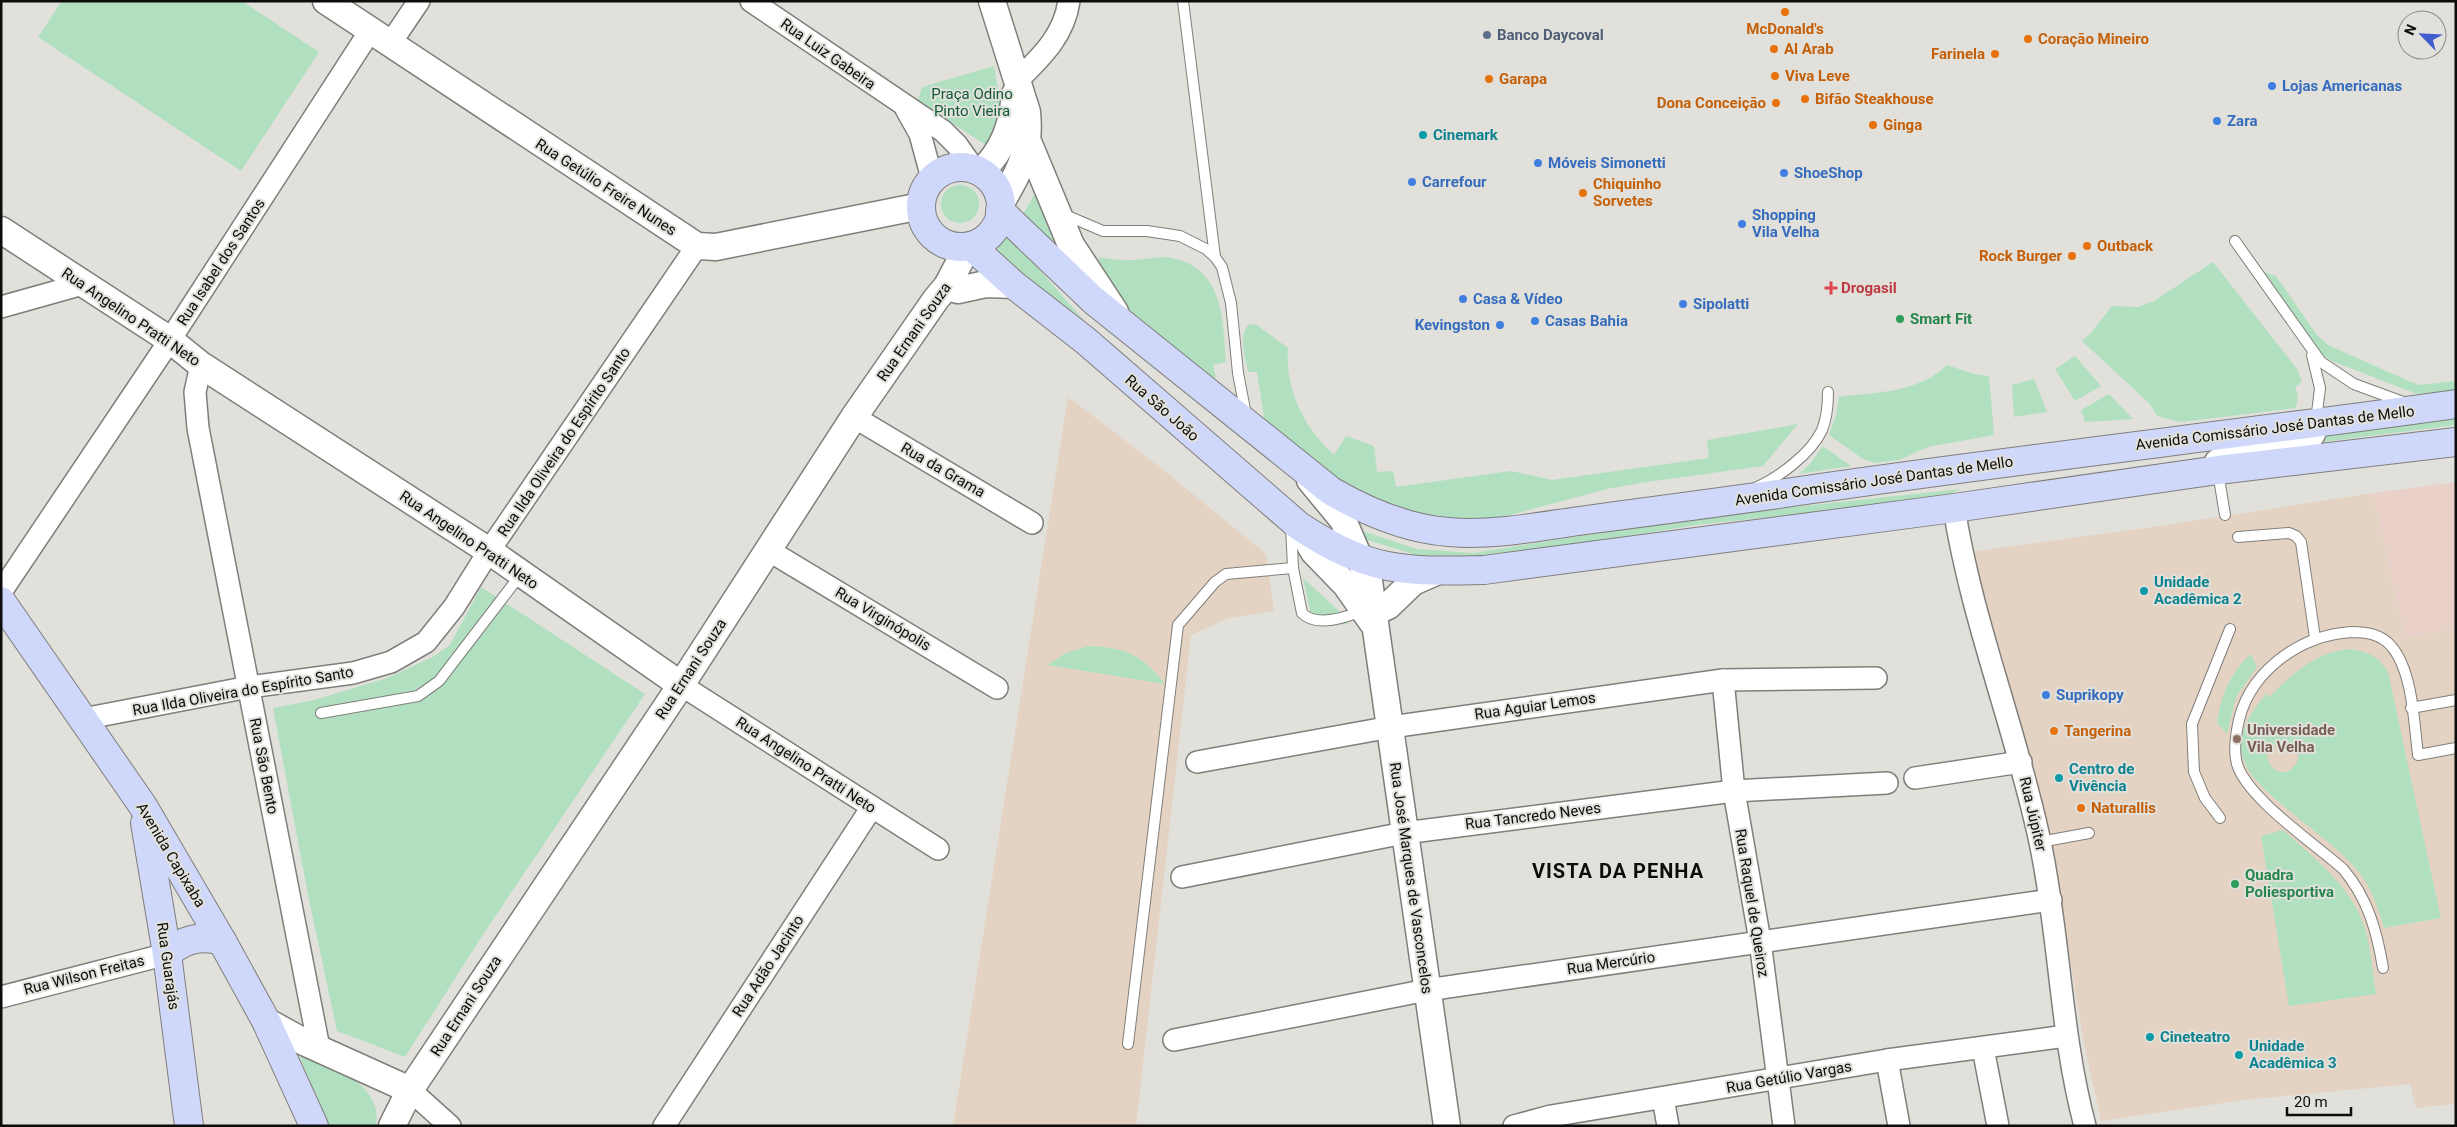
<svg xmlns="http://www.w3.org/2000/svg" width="2457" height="1127" viewBox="0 0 2457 1127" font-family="Roboto,sans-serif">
<rect width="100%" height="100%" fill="#e1e0db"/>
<polygon fill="#e9d0c8" points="2456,482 2456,628 2405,638 2373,493"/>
<g fill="#e4d3c2">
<polygon points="1068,397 1156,464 1266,554 1274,611 1229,618 1191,635 1136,1126 953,1126"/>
<polygon points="2373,493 2405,638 2456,628 2456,1104 2416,1108 2410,1084 2243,1100 2101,1121 2084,1044 2050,839 1963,553 2160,526"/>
</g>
<g fill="#b0e0c0" fill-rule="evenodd">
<polygon points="62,1 242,1 319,52 241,171 38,37"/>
<polygon points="994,66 1003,120 986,145 918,101 922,87"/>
<circle cx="960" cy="204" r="19"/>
<polygon points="1035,193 1056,248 1022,216"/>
<polygon points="1008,234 1095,333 1318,523 1319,530 992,257"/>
<path d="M1099,257C1110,259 1121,261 1133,260C1143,260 1154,257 1164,257C1223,263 1223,317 1226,362L1213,365L1216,378L1196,370L1122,304L1101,272Z"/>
<polygon points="2213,262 2297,369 2302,382 2295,387 2298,396 2296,408 2181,422 2157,416 2150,404 2082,341 2091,333 2112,306 2138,307 2154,301"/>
<polygon points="2263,272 2276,276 2317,335 2328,345 2411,382 2420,385 2456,381 2456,390 2417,394 2332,361 2320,353"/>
<path d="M1250,324L1257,325L1288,348C1285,390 1304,427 1334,455L1346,436L1374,446L1377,472L1393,471L1396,487L1511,471L1552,480L1709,458L1707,440L1798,424L1763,466L1640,483L1607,489L1506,516L1472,521L1412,515L1337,483L1265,423L1257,372H1248C1246,359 1237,333 1250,324Z"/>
<polygon points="2075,356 2101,386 2075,401 2055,369"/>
<path d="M1947,365L1974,374L1989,376L1994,435L1928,447L1899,460L1875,463L1863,459L1829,435L1836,415L1839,397C1878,392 1918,393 1947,365Z"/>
<polygon points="2034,379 2047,412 2014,417 2012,385"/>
<polygon points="2109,394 2133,419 2085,422 2081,410"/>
<polygon points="2456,418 2456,425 2322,442 2321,436"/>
<polygon points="1823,446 1851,466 1799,474 1809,465"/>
<polygon points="1960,489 1940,499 1696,525 1507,556 1446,558 1416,555 1364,539 1356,529 1417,549 1473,553 1693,518"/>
<polygon points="1303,578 1339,611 1348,624 1328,625 1311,614"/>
<polygon points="481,587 645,694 484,933 405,1057 337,1031 308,895 273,708 314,700 387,678 433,657 450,645"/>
<path d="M1088,646C1125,647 1142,655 1165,684L1047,665L1066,653Z"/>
<path d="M2348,649C2366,651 2378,655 2388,672L2441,918L2384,928C2378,908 2372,888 2359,872C2339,848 2311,829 2287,809C2240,771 2222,745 2267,693L2269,698C2291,674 2315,653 2348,649ZM2285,741C2294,745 2303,755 2295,765C2278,789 2248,746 2285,741Z"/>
<path d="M2251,654L2257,667L2236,697L2227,734L2217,723C2220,698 2230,672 2251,654Z"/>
<path d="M2283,830C2312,856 2346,882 2361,918C2371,941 2372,970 2376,994L2289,1006L2261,836Z"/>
<path d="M299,1055C331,1066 384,1084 376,1126H329Z"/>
</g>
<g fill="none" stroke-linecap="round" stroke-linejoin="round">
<g stroke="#807e7a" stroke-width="12">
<g id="service">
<polyline points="1183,1 1215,257"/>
<polyline points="1063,214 1103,231 1147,231 1180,236 1206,249 1215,257 1222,267 1231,303 1238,373 1246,415"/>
<polyline points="2235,241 2321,362 2354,384 2403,402"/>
<polyline points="2312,355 2320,388 2316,421"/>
<polyline points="2218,472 2225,515"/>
<path d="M1755,488C1778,478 1811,454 1822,430C1827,418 1828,404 1828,392"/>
<path d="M1291,526L1293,568L1302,613C1316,628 1348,617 1363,610"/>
<polyline points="2238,537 2289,533 2296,536 2301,542 2315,638"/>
<polyline points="2411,708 2456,700"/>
<polyline points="321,713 418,696 439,681 521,574"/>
<polyline points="2220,818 2205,798 2194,772 2192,724 2230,629"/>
<polyline points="2040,842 2089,833"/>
<path d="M2383,968C2377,932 2368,898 2343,869C2315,844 2247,798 2237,764C2234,753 2235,741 2237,730C2245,675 2296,636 2351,632C2366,632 2381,634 2391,646C2413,671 2414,724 2418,755L2456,748"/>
<polyline points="1128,1044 1178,625 1215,582 1226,574 1293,568"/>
</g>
</g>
<g stroke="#807e7a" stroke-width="24">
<g id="minor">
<polyline points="751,1 943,131 957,145 974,169"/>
<polyline points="390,44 419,1"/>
<path d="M1017,81C1041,57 1064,36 1069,1"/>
<polyline points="906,109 920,134 932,178"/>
<polyline points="1,307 83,284"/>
<polyline points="201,365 195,392 198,428 319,1048"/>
<polyline points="854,417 1032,523"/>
<path d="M1954,508C1972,622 2016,729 2040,842C2060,936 2060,1032 2085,1126"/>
<polyline points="768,550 997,688"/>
<polyline points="1,592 170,340 370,31"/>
<polyline points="1723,680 1734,791 1760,941 1784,1126"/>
<polyline points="681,685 938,849"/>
<polyline points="83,719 249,687 353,673 391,662 426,642 454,607 489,551 697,246"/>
<polyline points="1197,762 1391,727 1723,680 1876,678"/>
<polyline points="1915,778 2021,762"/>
<polyline points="1182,877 1404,833 1734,791 1887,783"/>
<polyline points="1,997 167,954"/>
<polyline points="1174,1040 1427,990 2051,900"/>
<polyline points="1983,1048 1998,1126"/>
<polyline points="1887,1060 1899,1126"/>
<polyline points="410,1090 450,1126"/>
<polyline points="1663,1098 1668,1126"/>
<polyline points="664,1126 872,807"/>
<polyline points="1514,1126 1551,1116 1887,1060 2066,1036"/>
</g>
</g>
<g stroke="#807e7a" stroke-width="29">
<g id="tertiary">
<polyline points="326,1 697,246 716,247 921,206"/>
<path d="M992,1L1027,112C1031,152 1020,170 1001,203"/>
<polyline points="1029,144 1071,245 1115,312"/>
<path d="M981,172C1004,149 1012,126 1015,94"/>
<polyline points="1,230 170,340 201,365 489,551 681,685"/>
<polyline points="947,286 958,290 986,284 1014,285"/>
<path d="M2218,462C2226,459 2233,455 2241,454C2264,449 2311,455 2315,424"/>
<polyline points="1310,480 1343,520 1369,581 1447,1126"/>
<polyline points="1299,526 1314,552 1346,585 1372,622"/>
<polyline points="1373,613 1388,606 1413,582 1438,571"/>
<polyline points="266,1021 306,1043 410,1090"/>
<polyline points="392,1126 410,1090 681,685 854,417 936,299 947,286 968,246"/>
</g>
</g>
<g stroke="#807e7a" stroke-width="30">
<g id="secondary">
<circle cx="961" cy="207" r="40"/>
<path d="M1000,211L1093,300L1331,491C1367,512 1407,529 1449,532C1494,536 1542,526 1586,520C1662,510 1738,500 1813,489C2027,458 2242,434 2456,404"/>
<path d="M971,246L1014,285L1086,341L1299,526C1369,572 1403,572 1484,570L1954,508L2218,470L2456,442"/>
<polyline points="1,601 143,806 222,941 266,1021 314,1126"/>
<polyline points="145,823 167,954 189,1126"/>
<path d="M167,954C184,939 200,935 222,941"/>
</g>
</g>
<use href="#service" stroke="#fff" stroke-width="10"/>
<use href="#minor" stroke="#fff" stroke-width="21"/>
<use href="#tertiary" stroke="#fff" stroke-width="26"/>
<use href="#secondary" stroke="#cfd8fa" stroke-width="28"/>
</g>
<g fill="#e8710a" stroke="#e1e0db" stroke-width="2">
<circle cx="1785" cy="12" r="5"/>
<circle cx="2028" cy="39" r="5"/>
<circle cx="1774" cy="49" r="5"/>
<circle cx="1995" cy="54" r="5"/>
<circle cx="1775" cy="76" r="5"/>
<circle cx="1489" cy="79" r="5"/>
<circle cx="1805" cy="99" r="5"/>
<circle cx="1776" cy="103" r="5"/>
<circle cx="1873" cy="125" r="5"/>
<circle cx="1583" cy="193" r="5"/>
<circle cx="2087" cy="246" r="5"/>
<circle cx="2072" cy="256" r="5"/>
<circle cx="2054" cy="731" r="5"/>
<circle cx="2081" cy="808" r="5"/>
</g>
<circle fill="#5c6f8a" stroke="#e1e0db" stroke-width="2" cx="1487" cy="35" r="5"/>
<g fill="#3f7fe0" stroke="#e1e0db" stroke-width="2">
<circle cx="2272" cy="86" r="5"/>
<circle cx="2217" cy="121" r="5"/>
<circle cx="1538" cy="163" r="5"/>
<circle cx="1784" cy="173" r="5"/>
<circle cx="1412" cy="182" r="5"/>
<circle cx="1742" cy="224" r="5"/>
<circle cx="1463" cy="299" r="5"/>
<circle cx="1683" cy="304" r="5"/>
<circle cx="1535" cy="321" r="5"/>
<circle cx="1500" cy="325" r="5"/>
<circle cx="2046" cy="695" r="5"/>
</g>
<g fill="#0f9aa8" stroke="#e1e0db" stroke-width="2">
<circle cx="1423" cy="135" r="5"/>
<circle cx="2144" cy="591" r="5"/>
<circle cx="2059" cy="778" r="5"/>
<circle cx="2150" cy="1037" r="5"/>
<circle cx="2239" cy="1055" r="5"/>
</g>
<path fill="#e0444e" stroke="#e1e0db" stroke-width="2" d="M1828.5 280.5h5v5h5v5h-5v5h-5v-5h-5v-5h5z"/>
<g fill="#2e9e5b" stroke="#e1e0db" stroke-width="2">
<circle cx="1900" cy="319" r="5"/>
<circle cx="2235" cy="884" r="5"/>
</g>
<circle fill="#8d6e63" stroke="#e1e0db" stroke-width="2" cx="2237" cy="739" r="5"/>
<g text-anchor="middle" stroke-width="4" stroke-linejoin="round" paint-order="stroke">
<g font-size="15" font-weight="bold" fill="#c56008" stroke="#e1e0db" text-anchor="start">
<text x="1785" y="34" text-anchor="middle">McDonald's</text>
<text x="2038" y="44">Coração Mineiro</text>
<text x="1784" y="54">Al Arab</text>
<text x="1985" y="59" text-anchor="end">Farinela</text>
<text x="1785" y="81">Viva Leve</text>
<text x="1499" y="84">Garapa</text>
<text x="1815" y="104">Bifão Steakhouse</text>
<text x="1766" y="108" text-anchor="end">Dona Conceição</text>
<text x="1883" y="130">Ginga</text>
<text x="1593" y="189">Chiquinho<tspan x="1593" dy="17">Sorvetes</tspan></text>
<text x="2097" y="251">Outback</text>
<text x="2062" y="261" text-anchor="end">Rock Burger</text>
<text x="2064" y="736">Tangerina</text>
<text x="2091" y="813">Naturallis</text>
</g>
<g font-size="15" font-weight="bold" fill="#4e5e75" stroke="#e1e0db" text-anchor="start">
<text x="1497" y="40">Banco Daycoval</text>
</g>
<g font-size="15" fill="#0d0c0b" stroke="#e1e0db">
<text transform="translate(828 54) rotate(35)" y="5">Rua Luiz Gabeira</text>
<text transform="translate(606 187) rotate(33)" y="5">Rua Getúlio Freire Nunes</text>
<text transform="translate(221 262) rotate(-57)" y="5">Rua Isabel dos Santos</text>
<text transform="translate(131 317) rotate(34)" y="5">Rua Angelino Pratti Neto</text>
<text transform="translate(914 332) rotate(-55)" y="5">Rua Ernani Souza</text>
<text transform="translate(1162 408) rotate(41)" y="5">Rua São João</text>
<text transform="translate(2275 428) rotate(-7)" y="5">Avenida Comissário José Dantas de Mello</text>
<text transform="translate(564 442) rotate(-56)" y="5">Rua Ilda Oliveira do Espírito Santo</text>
<text transform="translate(943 470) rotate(30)" y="5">Rua da Grama</text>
<text transform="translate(1874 481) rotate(-8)" y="5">Avenida Comissário José Dantas de Mello</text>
<text transform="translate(469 540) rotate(34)" y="5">Rua Angelino Pratti Neto</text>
<text transform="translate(883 619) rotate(31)" y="5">Rua Virginópolis</text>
<text transform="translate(691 669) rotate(-57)" y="5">Rua Ernani Souza</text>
<text transform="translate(243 691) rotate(-10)" y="5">Rua Ilda Oliveira do Espírito Santo</text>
<text transform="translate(1535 706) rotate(-8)" y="5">Rua Aguiar Lemos</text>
<text transform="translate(806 765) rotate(33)" y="5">Rua Angelino Pratti Neto</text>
<text transform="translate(264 766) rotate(79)" y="5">Rua São Bento</text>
<text transform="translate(2033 814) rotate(77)" y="5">Rua Júpiter</text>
<text transform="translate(1533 816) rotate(-7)" y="5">Rua Tancredo Neves</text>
<text transform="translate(171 855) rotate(59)" y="5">Avenida Capixaba</text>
<text transform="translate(1411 878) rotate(82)" y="5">Rua José Marques de Vasconcelos</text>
<text transform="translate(1752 903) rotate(81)" y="5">Rua Raquel de Queiroz</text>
<text transform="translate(1611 963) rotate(-8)" y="5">Rua Mercúrio</text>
<text transform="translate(168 966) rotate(82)" y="5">Rua Guarajás</text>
<text transform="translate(768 966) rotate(-57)" y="5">Rua Adão Jacinto</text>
<text transform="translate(84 975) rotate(-14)" y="5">Rua Wilson Freitas</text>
<text transform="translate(466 1006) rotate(-57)" y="5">Rua Ernani Souza</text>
<text transform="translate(1789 1077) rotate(-10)" y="5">Rua Getúlio Vargas</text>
</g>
<g font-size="15" font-weight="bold" fill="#366cbe" stroke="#e1e0db" text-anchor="start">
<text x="2282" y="91">Lojas Americanas</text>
<text x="2227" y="126">Zara</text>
<text x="1548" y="168">Móveis Simonetti</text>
<text x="1794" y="178">ShoeShop</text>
<text x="1422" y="187">Carrefour</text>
<text x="1752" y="220">Shopping<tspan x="1752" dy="17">Vila Velha</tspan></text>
<text x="1473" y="304">Casa &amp; Vídeo</text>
<text x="1693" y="309">Sipolatti</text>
<text x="1545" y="326">Casas Bahia</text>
<text x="1490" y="330" text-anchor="end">Kevingston</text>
<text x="2056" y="700">Suprikopy</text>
</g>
<g font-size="15" fill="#125b36" stroke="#e1e0db">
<text x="972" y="99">Praça Odino<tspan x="972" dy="17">Pinto Vieira</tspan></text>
</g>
<g font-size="15" font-weight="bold" fill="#0d838f" stroke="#e1e0db" text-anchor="start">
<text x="1433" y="140">Cinemark</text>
<text x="2154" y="587">Unidade<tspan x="2154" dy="17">Acadêmica 2</tspan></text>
<text x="2069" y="774">Centro de<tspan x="2069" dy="17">Vivência</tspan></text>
<text x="2160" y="1042">Cineteatro</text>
<text x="2249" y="1051">Unidade<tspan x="2249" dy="17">Acadêmica 3</tspan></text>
</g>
<g font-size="15" font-weight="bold" fill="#be3a42" stroke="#e1e0db" text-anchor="start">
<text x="1841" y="293">Drogasil</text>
</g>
<g font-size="15" font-weight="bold" fill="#27864d" stroke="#e1e0db" text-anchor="start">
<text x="1910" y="324">Smart Fit</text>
<text x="2245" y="880">Quadra<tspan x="2245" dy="17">Poliesportiva</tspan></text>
</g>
<g font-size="15" font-weight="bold" fill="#785e54" stroke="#e1e0db" text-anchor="start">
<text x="2247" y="735">Universidade<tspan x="2247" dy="17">Vila Velha</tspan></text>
</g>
<g font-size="20" font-weight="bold" letter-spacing="1" fill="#0d0c0b" stroke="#e1e0db">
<text x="1618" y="878">VISTA DA PENHA</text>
</g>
</g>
<rect width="2457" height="1127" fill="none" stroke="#0d0c0b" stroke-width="5"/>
<g transform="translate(2422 35) rotate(294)"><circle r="24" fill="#e1e0db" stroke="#8c8b88"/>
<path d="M0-4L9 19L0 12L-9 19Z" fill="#3f5dcf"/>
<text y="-8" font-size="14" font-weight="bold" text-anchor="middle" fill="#0d0c0b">N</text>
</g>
<path d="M2287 1107v8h64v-8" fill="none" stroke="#0d0c0b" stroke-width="2.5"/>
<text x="2294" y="1107" font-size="15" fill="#0d0c0b" stroke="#e1e0db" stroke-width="4" paint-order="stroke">20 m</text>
</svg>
